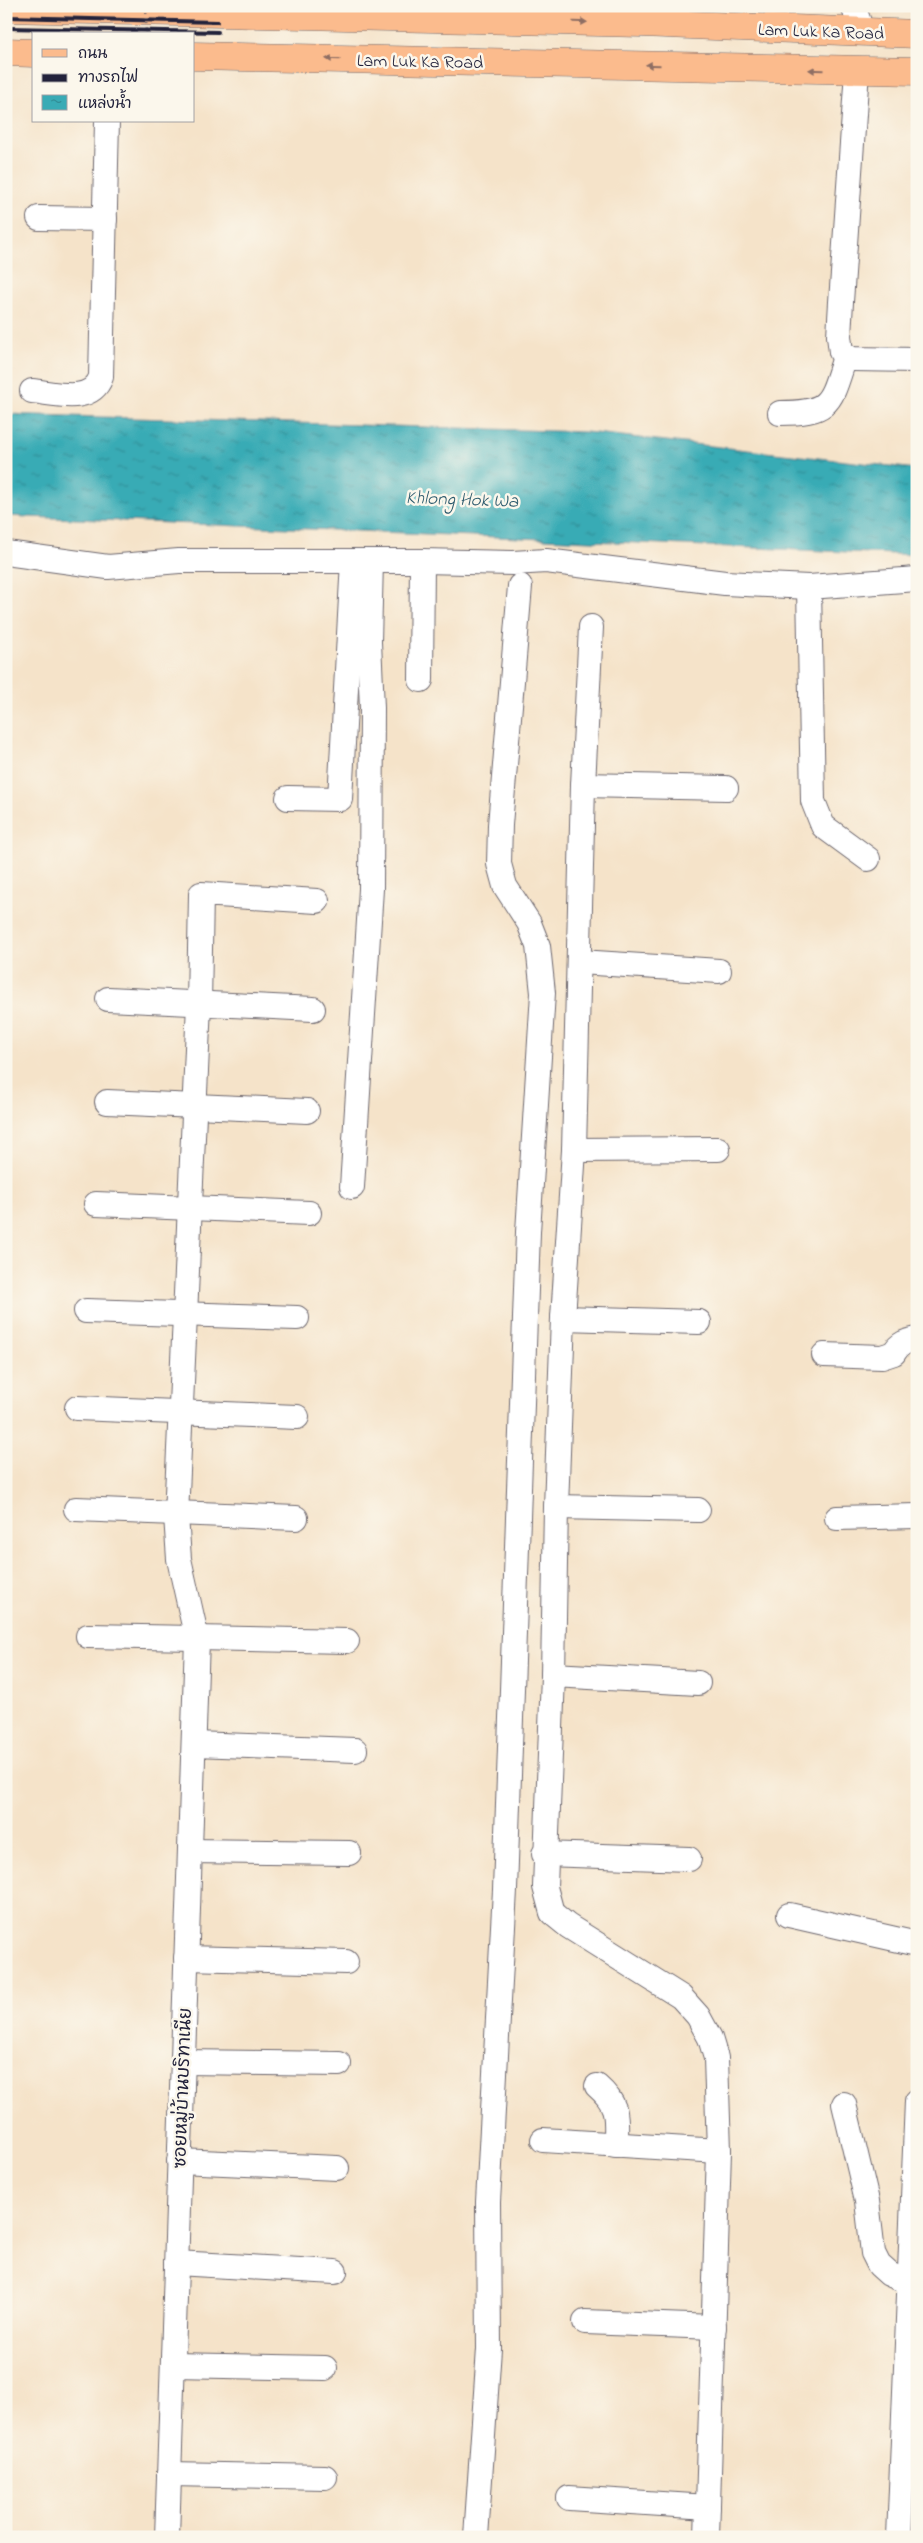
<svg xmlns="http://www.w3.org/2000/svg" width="923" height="2543" viewBox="0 0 923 2543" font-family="'Indie Flower','Playpen Sans Thai',sans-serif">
<defs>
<pattern id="water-ripples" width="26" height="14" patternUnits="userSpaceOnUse" patternTransform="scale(1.25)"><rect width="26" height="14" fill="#39abb5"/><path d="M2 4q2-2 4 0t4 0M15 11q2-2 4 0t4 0" fill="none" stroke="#308b94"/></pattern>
</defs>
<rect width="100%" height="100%" fill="#fbf7ec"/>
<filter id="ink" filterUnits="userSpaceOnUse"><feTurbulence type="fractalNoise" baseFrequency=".02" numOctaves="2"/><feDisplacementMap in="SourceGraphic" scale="10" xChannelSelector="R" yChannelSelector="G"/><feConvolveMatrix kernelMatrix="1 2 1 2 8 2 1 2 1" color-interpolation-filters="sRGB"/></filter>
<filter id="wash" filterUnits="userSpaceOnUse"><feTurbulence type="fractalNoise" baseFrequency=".0096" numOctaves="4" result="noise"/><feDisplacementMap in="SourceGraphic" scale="20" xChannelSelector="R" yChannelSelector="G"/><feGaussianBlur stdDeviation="1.12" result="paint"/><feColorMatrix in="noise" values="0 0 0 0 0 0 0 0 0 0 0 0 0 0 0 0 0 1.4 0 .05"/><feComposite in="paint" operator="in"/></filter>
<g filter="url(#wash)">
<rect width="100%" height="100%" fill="#f5e3c9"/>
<polygon fill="url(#water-ripples)" stroke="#2e6678" points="6,414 586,432 917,469 917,555 6,516"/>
</g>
<g filter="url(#ink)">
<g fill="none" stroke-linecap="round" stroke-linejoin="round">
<g stroke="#6c666d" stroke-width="26">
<g id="minor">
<polyline points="853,6 863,33"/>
<polyline points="857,71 841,302 839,336 841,352 852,359 917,360"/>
<polyline points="39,218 105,219"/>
<path d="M32,391C55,393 91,405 101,377L107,121"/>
<path d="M780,413C832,413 830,402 845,357"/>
<polyline points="6,553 108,567 179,561 422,561 513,563 546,561 725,583 809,587 917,579"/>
<polyline points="809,587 813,801 823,826 868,859"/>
<polyline points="591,627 583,785 574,1150 563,1318 556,1507 553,1675 545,1887 552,1913 568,1926 681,1997 698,2016 710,2038 716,2058 719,2151 707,2537"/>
<polyline points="421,680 422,561"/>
<polyline points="583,785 726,788"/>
<polyline points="288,798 340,799 353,561"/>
<polyline points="580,962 719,971"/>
<polyline points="108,999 313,1009"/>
<polyline points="107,1102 307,1111"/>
<polyline points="574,1150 718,1149"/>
<polyline points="352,1187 371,889 372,708 369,642 371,561"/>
<polyline points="96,1204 309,1213"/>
<polyline points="86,1311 297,1318"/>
<polyline points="563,1318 699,1322"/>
<path d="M824,1355L882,1357L894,1353C899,1343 907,1341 917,1339"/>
<polyline points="77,1408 297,1417"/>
<polyline points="556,1507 698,1510"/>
<polyline points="76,1509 296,1518"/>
<polyline points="837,1518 917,1516"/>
<polyline points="88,1636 347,1641"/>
<polyline points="553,1675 698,1683"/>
<polyline points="194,1744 355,1750"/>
<polyline points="190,1851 349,1853"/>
<polyline points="544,1854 689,1859"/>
<polyline points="789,1915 917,1944"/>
<polyline points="186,1958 346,1962"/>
<polyline points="183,2062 339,2064"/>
<path d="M597,2086C620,2106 616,2117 616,2145"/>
<polyline points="844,2104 867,2201 873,2253 879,2265 889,2274 910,2283"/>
<polyline points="543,2140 719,2151"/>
<polyline points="179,2161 337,2168"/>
<polyline points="176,2263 335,2272"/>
<polyline points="585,2322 714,2327"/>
<polyline points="173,2365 325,2368"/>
<polyline points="169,2474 325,2477"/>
<polyline points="569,2498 708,2507"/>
<polyline points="167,2537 197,1639 179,1559 176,1516 199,1004 201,894 317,901"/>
<polyline points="476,2537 489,2349 488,2202 505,1890 528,1232 543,993 538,946 529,923 505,886 499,864 500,825 520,586"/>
<polyline points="899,2537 917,2101"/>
</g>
</g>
<g stroke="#6c666d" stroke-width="29">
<g id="major">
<polyline points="6,8 641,23 917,34"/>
<polyline points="6,52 34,53"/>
<polyline points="194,56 917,71"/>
</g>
</g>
<use href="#minor" stroke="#fff" stroke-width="24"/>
<use href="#major" stroke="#fbbb8d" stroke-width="28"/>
<g stroke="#22223b" stroke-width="4">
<polyline points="6,17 217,22"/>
<polyline points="6,28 218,32"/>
</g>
<polyline stroke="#6c666d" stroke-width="3" stroke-dasharray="1 4" stroke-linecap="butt" points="146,34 146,6"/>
</g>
<defs><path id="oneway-solid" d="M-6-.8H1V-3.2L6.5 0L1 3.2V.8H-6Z" transform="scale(1.25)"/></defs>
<g fill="#8e6e64">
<use href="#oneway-solid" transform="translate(580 22) rotate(1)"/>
<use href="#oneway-solid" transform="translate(333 59) rotate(-179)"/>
<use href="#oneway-solid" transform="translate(653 65) rotate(-179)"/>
<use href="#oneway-solid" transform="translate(816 70) rotate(-178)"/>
</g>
</g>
<g text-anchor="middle" stroke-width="5" stroke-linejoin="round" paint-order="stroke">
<g font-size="18" fill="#22223b" stroke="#fbf7ec">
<text transform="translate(821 31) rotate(2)" y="6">Lam Luk Ka Road</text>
<text transform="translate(420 61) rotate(1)" y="6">Lam Luk Ka Road</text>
<text transform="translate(182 2088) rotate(-88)" y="6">ซอยหมู่บ้านบริทาเนีย</text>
</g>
<g font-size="19" font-style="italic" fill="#2b596c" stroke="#fbf7ec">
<text transform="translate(462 498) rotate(2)" y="7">Khlong Hok Wa</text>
</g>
</g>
<rect width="923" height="2543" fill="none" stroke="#fbf7ec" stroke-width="25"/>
<rect x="32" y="32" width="162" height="90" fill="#fbf7ec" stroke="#a4a2a5"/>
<rect x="42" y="49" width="25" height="8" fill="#fbbb8d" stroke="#a4a2a5"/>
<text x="78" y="58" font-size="15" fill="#22223b">ถนน</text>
<rect x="42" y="74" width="25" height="8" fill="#22223b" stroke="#a4a2a5"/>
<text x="78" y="82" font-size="15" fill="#22223b">ทางรถไฟ</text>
<rect x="42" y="95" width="25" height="15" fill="url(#water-ripples)" stroke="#a4a2a5"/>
<text x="78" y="108" font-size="15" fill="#22223b">แหล่งน้ำ</text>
</svg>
